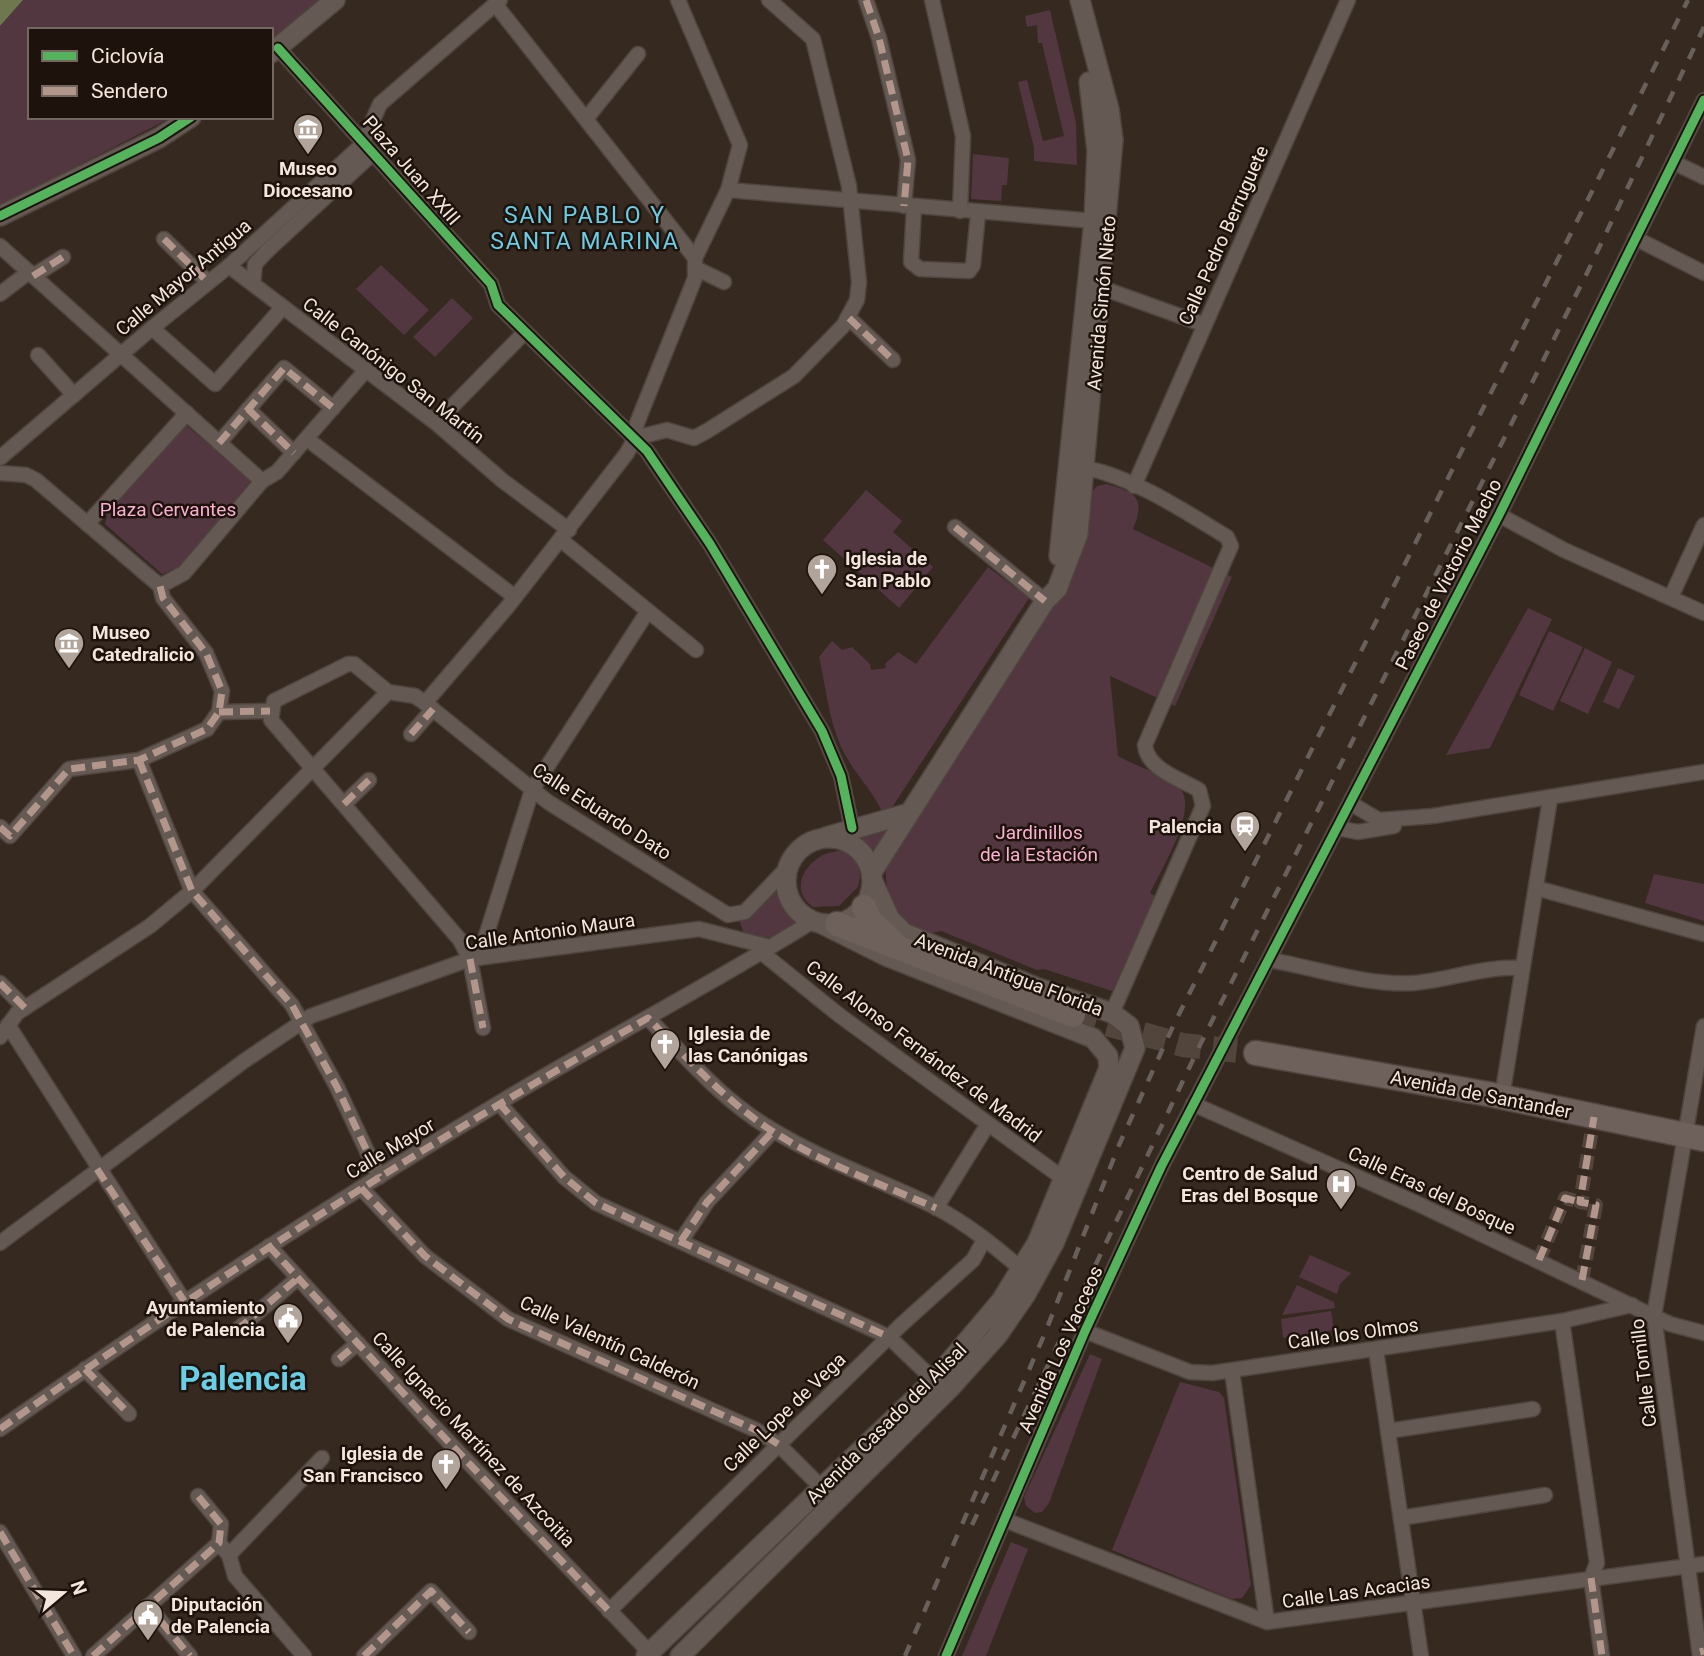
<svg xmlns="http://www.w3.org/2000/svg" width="1704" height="1656" viewBox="0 0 1704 1656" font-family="Roboto,sans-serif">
<rect width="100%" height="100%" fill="#352920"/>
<g fill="#523741">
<polygon points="23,0 320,0 271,42 271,30 30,30 30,117 172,117 0,206 0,26"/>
<polygon points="1050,10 1076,123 1077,165 1034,161 1034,148 1018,82 1027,80 1043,141 1064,136 1042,43 1038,43 1037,25 1027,27 1025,16"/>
<polygon points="973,154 1009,158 1007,185 1002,185 1001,201 971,199"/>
<polygon points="381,265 429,310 404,335 356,289"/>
<polygon points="452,298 473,318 435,357 413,337"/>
<polygon points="187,426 251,481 180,567 162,574 105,524 110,506 173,432"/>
<path d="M1107,484C1138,493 1145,499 1133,529L1232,577L1175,706L1110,676L1118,756C1137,767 1165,774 1180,789C1199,808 1160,872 1150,893L1156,897L1112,991L1044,969L1037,970L941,931L927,934L905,927C890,901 885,893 886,863L1052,605L1089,495L1097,486Z"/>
<polygon points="866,490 902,521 893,532 933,567 899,608 823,540"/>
<path d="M988,567L1029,598L889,812L883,815C875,793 858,778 847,758C829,727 827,691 819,657L832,641L842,650L852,647L870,664L871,670L886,668L885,664L898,652L916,664Z"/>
<polygon points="1528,608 1552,619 1490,748 1446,755"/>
<polygon points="1549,631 1583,647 1553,711 1519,695"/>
<polygon points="1585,648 1612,662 1588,714 1560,701"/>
<polygon points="1618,668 1635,676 1619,709 1603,702"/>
<polygon points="894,823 875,854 860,835"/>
<path d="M842,851C858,858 863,871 858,887L839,906L813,907C783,886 814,849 842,851Z"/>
<polygon points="1654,874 1704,884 1704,921 1645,903"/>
<polygon points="772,891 777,892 785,909 798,922 774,938 745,936 739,920 755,912"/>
<polygon points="1310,1255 1351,1273 1340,1284 1337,1294 1299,1277"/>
<polygon points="1297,1285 1334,1302 1335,1308 1282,1315"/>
<polygon points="1331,1311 1334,1330 1283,1338 1281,1319"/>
<polygon points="1090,1354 1102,1359 1049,1503 1042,1512 1035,1513 1026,1506 1024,1497"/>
<polygon points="1180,1382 1219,1392 1224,1398 1251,1585 1242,1598 1232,1599 1112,1550"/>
<polygon points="1011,1542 1028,1549 986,1656 962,1656"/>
</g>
<polygon fill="#6f774e" points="0,0 23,0 0,26"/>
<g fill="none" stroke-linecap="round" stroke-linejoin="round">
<g stroke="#52453c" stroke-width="14" stroke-dasharray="14 7" stroke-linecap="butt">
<polyline points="1539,1260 1565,1198 1580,1202"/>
<polyline points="1582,1280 1596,1205 1580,1202 1594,1117"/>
</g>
<polyline stroke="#52453c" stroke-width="24" stroke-dasharray="24 12" stroke-linecap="butt" points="1073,1015 1183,1045 1256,1053"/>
<g stroke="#4f443e" stroke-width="17">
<g id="street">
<polyline points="866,0 879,38 908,160 904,206"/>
<polyline points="932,0 963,136 960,211"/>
<polyline points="495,4 695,258"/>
<polyline points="278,48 491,284 498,305 647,451 710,544 822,731 841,776 852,828"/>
<polyline points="586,119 638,54"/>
<polyline points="1673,162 1704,177"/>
<polyline points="728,190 1094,221"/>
<polyline points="914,207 911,262 920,269 969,271 973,265 978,214"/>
<polyline points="1635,238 1704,273"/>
<polyline points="164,239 208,282"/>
<polyline points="0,246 262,481 184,573 160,586"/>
<polyline points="229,266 436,423 503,481 569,530"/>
<polyline points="695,268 724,282"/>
<polyline points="33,276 63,257"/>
<polyline points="253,284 255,264 267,251 371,155"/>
<polyline points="1102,288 1205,325"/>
<polyline points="0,294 29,272"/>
<polyline points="849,318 893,360"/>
<polyline points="152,328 215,384 283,307"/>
<polyline points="38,355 74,395"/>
<polyline points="248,409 294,453"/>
<polyline points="436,423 525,332"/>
<polyline points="635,438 667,430 694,438 707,431 794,376 843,326 857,300 859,282 849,186 813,39 769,0"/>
<polyline points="307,439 515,597"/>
<polyline points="219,443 284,368 333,408"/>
<polyline points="0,458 152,328 229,266 362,145 380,104 500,0"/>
<path d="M1086,468C1135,478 1184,511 1227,537L1231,546L1145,745C1147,769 1180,779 1199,790L1203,806L1112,1013"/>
<polyline points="0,473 26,475 36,480 160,586 163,598 206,653 222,691 219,712 207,729 139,760 69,769 10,836 0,827"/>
<polyline points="262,481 277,472 366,370"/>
<polyline points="1134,486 1348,0"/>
<polyline points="1499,515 1564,550 1704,613"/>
<polyline points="87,524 187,413"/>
<polyline points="955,527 1045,601"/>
<polyline points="561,540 696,650"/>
<polyline points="1671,597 1704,525"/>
<polyline points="388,692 354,664 348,664 274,701 271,720 460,940 470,959 483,1028"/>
<polyline points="388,692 415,696 425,703 548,802 728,915 745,912 789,866"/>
<polyline points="425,703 509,605 627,453 635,438 637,423 695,278 695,258 728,190 740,145 678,0"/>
<polyline points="219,712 270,711"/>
<polyline points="411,734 433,709"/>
<polyline points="139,760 192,891 292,1005 337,1087 379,1177"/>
<polyline points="1350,803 1379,820 1433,816 1704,772"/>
<polyline points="344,804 369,780"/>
<polyline points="1337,828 1358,832 1394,826"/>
<polyline points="1536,888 1704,934"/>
<polyline points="761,952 839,1015 1064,1179"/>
<polyline points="479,958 532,790 648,611"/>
<path d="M1270,960C1316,968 1367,986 1414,983C1449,980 1484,966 1520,968"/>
<polyline points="0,983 25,1008"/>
<path d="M648,1018C686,1057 723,1101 771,1129C823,1161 881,1180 935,1207C968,1224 998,1249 1026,1273"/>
<polyline points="8,1025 184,1301"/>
<polyline points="0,1037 17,1013 150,926 192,891 388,692"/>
<polyline points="1502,1097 1550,799"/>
<polyline points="499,1103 564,1177 596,1203 889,1337 934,1380"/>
<polyline points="1193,1104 1416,1203 1670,1324 1704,1333"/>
<polyline points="361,1188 425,1256 508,1319 756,1430 778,1444 822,1488"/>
<polyline points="936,1208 988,1124"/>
<polyline points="681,1241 707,1202 773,1131"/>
<polyline points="0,1243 244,1061 311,1016 470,959 699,929 770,947"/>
<polyline points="269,1246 426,1418 653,1656"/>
<polyline points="1562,1321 1597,1563 1591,1578 1602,1656"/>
<polyline points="237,1330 298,1278"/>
<polyline points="1085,1331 1190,1372 1212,1373 1562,1321 1632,1305"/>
<polyline points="1376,1350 1421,1656"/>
<polyline points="339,1359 358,1343"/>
<polyline points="85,1369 129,1414"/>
<polyline points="1232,1371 1267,1622"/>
<path d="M0,1429C169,1310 342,1196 519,1091C617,1033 717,981 813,921"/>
<polyline points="1388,1431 1533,1409"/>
<polyline points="198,1496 221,1524 219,1543"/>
<polyline points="1401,1518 1545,1495"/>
<polyline points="1005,1520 1267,1622 1704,1564"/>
<polyline points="0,1532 74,1656"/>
<polyline points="219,1543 229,1555 235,1576 304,1656"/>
<polyline points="229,1555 322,1458"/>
<polyline points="148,1606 190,1656"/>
<polyline points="609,1611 901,1325 973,1260 984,1240"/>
<polyline points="93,1656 219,1543"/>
<polyline points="364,1656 431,1591 469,1632"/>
<polyline points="946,1656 1085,1331 1161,1167 1499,515 1704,100"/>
<polyline points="1700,1656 1654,1316 1704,1026"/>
</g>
</g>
<g stroke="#4f443e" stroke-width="22">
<g id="secondary">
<polyline points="271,53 335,0"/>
<polyline points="0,216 159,138 191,117"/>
<polyline points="1059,556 1094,221 1097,151 1089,82"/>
<polyline points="826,837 906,814"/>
<circle cx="829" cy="881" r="43"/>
<polyline points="872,872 1045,601 1057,589 1078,534 1113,140 1109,109 1080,0"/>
<polyline points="646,1656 934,1380 1001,1301 1037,1243 1109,1068 1108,1056 1093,1038 886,956 822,924"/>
<polyline points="680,1656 951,1387 997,1336 1026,1294 1054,1243 1135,1048 1129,1026 1112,1013 1038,988 904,933 890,919 873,882"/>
</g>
</g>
<g stroke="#4f443e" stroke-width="27">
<g id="highway">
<polyline points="864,907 871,922 892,941"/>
<polyline points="837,924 1073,1015"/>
<polyline points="1256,1053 1488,1094 1704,1139"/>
</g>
</g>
<use href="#street" stroke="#645a53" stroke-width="14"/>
<use href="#secondary" stroke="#645a53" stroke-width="19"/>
<use href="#highway" stroke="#6e605a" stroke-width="24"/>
<g stroke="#6a605b" stroke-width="4.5" stroke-dasharray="12 12" stroke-linecap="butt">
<polyline points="972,1525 1200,1045 1588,271 1704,27"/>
<polyline points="905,1656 1045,1333 1119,1145 1174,1024 1688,0"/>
</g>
<g stroke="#b2968c" stroke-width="7" stroke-dasharray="14 7" stroke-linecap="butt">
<polyline points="866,0 879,38 908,160 904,206"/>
<polyline points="164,239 208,282"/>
<polyline points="33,276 63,257"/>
<polyline points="849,318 893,360"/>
<polyline points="248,409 294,453"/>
<polyline points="219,443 284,368 333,408"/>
<polyline points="955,527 1045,601"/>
<polyline points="219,712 270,711"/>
<polyline points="411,734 433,709"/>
<polyline points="139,760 192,891 292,1005 337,1087 379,1177"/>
<polyline points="344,804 369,780"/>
<polyline points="0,827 10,836 69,769 139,760 207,729 219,712 222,691 206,653 163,598 160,586"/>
<polyline points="470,959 483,1028"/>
<polyline points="0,983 25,1008"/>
<polyline points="499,1103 564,1177 596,1203 889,1337"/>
<polyline points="97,1169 184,1301"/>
<polyline points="361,1188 425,1256 508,1319 756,1430 778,1444"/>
<polyline points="681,1241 707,1202 773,1131"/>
<polyline points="269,1246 426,1418 609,1611"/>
<polyline points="1539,1260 1565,1198 1580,1202"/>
<polyline points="1582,1280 1596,1205 1580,1202 1594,1117"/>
<polyline points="237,1330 298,1278"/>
<polyline points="339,1359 358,1343"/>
<polyline points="85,1369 129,1414"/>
<path d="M0,1429C210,1281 425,1144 648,1018C686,1057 721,1096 766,1127C818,1162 879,1183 936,1208"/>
<polyline points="0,1532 74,1656"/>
<polyline points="1591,1578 1602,1656"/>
<polyline points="148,1606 190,1656"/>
<polyline points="1700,1652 1704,1651"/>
<polyline points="93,1656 219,1543 221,1524 198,1496"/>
<polyline points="364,1656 431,1591 469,1632"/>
</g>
<g stroke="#1d130c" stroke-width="13">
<g id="cycleway">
<polyline points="278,48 491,284 498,305 647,451 710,544 822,731 841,776 852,828"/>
<polyline points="0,216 159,138 191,117"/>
<polyline points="946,1656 1085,1331 1161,1167 1499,515 1704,100"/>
</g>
</g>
<use href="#cycleway" stroke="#56b35d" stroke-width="9"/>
</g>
<defs>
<g id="museum-pin" transform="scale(1.575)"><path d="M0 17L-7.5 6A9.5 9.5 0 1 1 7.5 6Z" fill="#b1a49a" stroke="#1d130c"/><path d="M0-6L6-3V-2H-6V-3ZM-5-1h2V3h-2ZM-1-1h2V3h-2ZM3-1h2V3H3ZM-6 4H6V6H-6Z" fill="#fff"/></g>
<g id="church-pin" transform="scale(1.575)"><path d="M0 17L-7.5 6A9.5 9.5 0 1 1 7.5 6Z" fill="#b1a49a" stroke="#1d130c"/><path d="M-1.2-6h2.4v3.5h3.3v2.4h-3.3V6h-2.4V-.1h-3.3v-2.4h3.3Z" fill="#fff"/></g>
<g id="station-pin" transform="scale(1.575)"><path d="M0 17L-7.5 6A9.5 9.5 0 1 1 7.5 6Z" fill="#b1a49a" stroke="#1d130c"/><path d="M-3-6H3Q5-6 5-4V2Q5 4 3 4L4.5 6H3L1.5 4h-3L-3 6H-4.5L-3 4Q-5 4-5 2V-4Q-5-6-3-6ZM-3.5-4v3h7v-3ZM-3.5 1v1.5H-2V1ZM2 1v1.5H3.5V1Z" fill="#fff"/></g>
<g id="hospital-pin" transform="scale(1.575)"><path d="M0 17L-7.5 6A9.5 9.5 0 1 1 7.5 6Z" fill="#b1a49a" stroke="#1d130c"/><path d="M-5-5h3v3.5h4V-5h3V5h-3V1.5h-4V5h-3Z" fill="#fff"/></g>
<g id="civic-pin" transform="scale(1.575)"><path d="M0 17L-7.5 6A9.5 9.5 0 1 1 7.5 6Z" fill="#b1a49a" stroke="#1d130c"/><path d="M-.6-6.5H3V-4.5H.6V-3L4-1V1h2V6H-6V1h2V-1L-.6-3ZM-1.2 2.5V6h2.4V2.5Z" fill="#fff"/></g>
</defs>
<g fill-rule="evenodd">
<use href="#museum-pin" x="308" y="129"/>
<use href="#church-pin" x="822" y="569"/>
<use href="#museum-pin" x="69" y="643"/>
<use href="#station-pin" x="1245" y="826"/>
<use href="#church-pin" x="665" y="1044"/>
<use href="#hospital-pin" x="1341" y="1184"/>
<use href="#civic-pin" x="288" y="1318"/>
<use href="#church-pin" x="446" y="1464"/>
<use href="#civic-pin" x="148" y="1615"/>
</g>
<g text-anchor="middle" stroke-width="5" stroke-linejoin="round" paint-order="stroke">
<g font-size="19" font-weight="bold" fill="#f4e6dc" stroke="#1d130c" text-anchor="start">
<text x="308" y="175" text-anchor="middle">Museo<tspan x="308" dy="22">Diocesano</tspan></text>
<text x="845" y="565">Iglesia de<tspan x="845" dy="22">San Pablo</tspan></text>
<text x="92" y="639">Museo<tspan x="92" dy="22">Catedralicio</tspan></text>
<text x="1222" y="833" text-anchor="end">Palencia</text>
<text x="688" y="1040">Iglesia de<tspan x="688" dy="22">las Canónigas</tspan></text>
<text x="1318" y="1180" text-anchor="end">Centro de Salud<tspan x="1318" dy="22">Eras del Bosque</tspan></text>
<text x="265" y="1314" text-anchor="end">Ayuntamiento<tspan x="265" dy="22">de Palencia</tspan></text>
<text x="423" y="1460" text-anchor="end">Iglesia de<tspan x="423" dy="22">San Francisco</tspan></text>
<text x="171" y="1611">Diputación<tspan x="171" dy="22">de Palencia</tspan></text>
</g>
<g font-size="19" fill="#f4e6dc" stroke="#1d130c">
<text transform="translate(412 170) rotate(49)" y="7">Plaza Juan XXIII</text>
<text transform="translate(1223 235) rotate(-66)" y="7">Calle Pedro Berruguete</text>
<text transform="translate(183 277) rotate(-40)" y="7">Calle Mayor Antigua</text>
<text transform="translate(1101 303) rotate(-85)" y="7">Avenida Simón Nieto</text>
<text transform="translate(394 370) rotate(38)" y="7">Calle Canónigo San Martín</text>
<text transform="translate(1448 574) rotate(-63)" y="7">Paseo de Victorio Macho</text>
<text transform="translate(602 811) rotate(33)" y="7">Calle Eduardo Dato</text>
<text transform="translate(550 931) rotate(-8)" y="7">Calle Antonio Maura</text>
<text transform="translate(1009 974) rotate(21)" y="7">Avenida Antigua Florida</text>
<text transform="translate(924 1051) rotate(37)" y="7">Calle Alonso Fernández de Madrid</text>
<text transform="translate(1481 1094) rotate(11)" y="7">Avenida de Santander</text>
<text transform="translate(390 1148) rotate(-31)" y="7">Calle Mayor</text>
<text transform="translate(1432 1190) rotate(25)" y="7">Calle Eras del Bosque</text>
<text transform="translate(1353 1333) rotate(-8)" y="7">Calle los Olmos</text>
<text transform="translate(610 1342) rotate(25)" y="7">Calle Valentín Calderón</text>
<text transform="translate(1060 1349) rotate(-66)" y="7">Avenida Los Vacceos</text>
<text transform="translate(1643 1373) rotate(-97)" y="7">Calle Tomillo</text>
<text transform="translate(784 1412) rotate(-44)" y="7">Calle Lope de Vega</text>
<text transform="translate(886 1423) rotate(-45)" y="7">Avenida Casado del Alisal</text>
<text transform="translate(474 1439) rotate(47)" y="7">Calle Ignacio Martínez de Azcoitia</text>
<text transform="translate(1356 1591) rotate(-8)" y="7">Calle Las Acacias</text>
</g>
<g font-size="19" fill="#fbb0d1" stroke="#1d130c">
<text x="168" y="516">Plaza Cervantes</text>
<text x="1039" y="839">Jardinillos<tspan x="1039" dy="22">de la Estación</tspan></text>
</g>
<g font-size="23" letter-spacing="2" fill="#69cee6" stroke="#1d130c">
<text x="585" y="223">SAN PABLO Y<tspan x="585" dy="26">SANTA MARINA</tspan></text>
</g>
<g font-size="33" font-weight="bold" fill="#69cee6" stroke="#1d130c">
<text x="243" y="1390">Palencia</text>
</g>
</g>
<rect x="28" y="28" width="245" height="91" fill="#1d130c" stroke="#73675f" stroke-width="2"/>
<rect x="42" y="51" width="35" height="10" fill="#56b35d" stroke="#73675f" stroke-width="2"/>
<text x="91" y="63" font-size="21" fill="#f4e6dc">Ciclovía</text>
<rect x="42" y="86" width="35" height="10" fill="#b2968c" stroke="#73675f" stroke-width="2"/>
<text x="91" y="98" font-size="21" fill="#f4e6dc">Sendero</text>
<g transform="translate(63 1593) rotate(71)" stroke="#1d130c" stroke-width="5" paint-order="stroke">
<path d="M0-5L12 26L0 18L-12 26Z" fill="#f4e6dc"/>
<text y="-10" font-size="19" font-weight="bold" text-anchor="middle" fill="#f4e6dc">N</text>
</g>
</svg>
